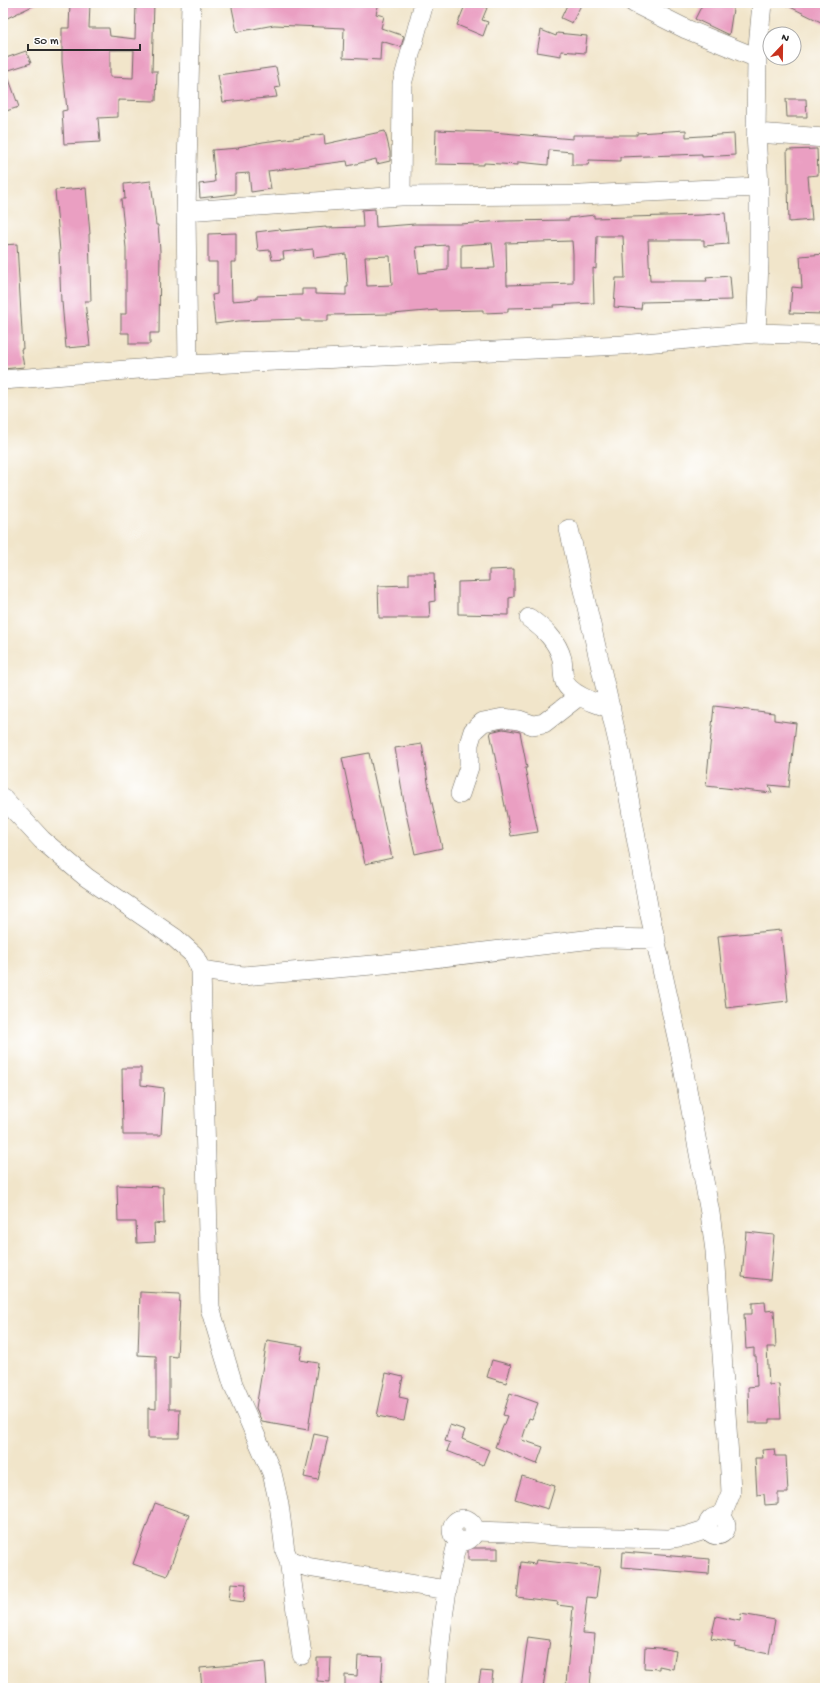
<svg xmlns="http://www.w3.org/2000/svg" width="828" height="1691" font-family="'Gochi Hand',sans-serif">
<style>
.building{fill:#ea9fc2;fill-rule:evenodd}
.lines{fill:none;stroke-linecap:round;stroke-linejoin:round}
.minor-casing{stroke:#706c63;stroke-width:20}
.minor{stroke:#fff;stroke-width:19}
</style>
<rect width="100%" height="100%" fill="#fff"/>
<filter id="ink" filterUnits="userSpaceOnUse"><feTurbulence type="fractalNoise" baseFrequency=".025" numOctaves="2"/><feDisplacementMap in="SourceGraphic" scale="8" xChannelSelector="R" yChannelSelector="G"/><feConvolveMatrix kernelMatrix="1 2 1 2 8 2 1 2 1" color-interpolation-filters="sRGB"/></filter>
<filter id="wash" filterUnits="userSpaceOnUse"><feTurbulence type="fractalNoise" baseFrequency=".012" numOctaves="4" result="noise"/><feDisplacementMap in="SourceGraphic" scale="16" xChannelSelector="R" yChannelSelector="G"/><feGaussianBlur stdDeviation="0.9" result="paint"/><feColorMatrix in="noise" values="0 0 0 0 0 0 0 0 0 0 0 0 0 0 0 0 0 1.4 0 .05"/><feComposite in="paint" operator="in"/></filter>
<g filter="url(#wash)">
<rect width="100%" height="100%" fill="#f1e5ca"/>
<g id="blocks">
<!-- building -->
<path class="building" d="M 3,3 L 39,3 L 3,20 Z
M 70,3 L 90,3 L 89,28 L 109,28 L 110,36 L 135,39 L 136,3 L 154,3 L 152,71 L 157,71 L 156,101 L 118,100 L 118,117 L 98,118 L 100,142 L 64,144 L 62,111 L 67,110 L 62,62 L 62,28 L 69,28 ZM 110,50 L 134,50 L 133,78 L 110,77 Z
M 231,3 L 379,3 L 376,14 L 384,16 L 381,28 L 404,36 L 401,47 L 381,41 L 380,60 L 343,58 L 344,28 L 274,25 L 237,32 Z
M 466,3 L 476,3 L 487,8 L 482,20 L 488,22 L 483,36 L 457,25 Z
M 568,3 L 582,3 L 572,23 L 561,18 Z
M 703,3 L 734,3 L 729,35 L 695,19 Z
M 782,3 L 825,3 L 825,24 Z
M 541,30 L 556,36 L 557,33 L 587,36 L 585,53 L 561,51 L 561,56 L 537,52 Z
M 26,51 L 31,63 L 6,71 L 19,107 L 3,112 L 3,59 Z
M 276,67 L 280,87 L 275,88 L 277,97 L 223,102 L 218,75 Z
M 786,99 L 806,99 L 807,117 L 787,117 Z
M 436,130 L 492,132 L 573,139 L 573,135 L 637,135 L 637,133 L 686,130 L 686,137 L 734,134 L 735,155 L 702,157 L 702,154 L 620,157 L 620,161 L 589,160 L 588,165 L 572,165 L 572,152 L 549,150 L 548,165 L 518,162 L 518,165 L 484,163 L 484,165 L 435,164 Z
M 385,131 L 390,152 L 390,161 L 377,164 L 376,159 L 348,166 L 347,161 L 268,171 L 271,189 L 251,192 L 249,173 L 235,174 L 235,194 L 200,198 L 199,184 L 215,182 L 212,150 L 239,148 L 238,147 L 263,142 L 324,134 L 325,144 Z
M 817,149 L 818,175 L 808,176 L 812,220 L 789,222 L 787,150 Z
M 151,181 L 156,225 L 158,225 L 160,251 L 159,333 L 150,333 L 150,344 L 129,344 L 129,333 L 121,333 L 121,314 L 126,314 L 126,248 L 121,199 L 125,199 L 124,184 Z
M 86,188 L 90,234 L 89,234 L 91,301 L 85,301 L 90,346 L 66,348 L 62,302 L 61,302 L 59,252 L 60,252 L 55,190 Z
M 375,209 L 376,227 L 415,224 L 460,224 L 504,221 L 569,220 L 569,218 L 594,215 L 594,218 L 702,215 L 725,213 L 728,244 L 704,246 L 704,240 L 648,240 L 650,281 L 707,281 L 706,278 L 730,276 L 732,300 L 642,302 L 641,309 L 614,307 L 616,278 L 625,278 L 623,236 L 597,236 L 596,269 L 593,268 L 594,303 L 554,305 L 554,307 L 508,308 L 508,312 L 483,313 L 483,310 L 437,311 L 437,310 L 393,314 L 328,315 L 328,321 L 301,321 L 301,319 L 239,321 L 215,324 L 212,295 L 217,294 L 217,262 L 208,262 L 208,234 L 236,233 L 236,262 L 231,262 L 232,301 L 257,299 L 257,296 L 302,295 L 302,289 L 315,289 L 315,294 L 346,295 L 346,287 L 348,287 L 346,254 L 314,258 L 313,249 L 283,252 L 284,259 L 272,260 L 270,250 L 258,251 L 256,232 L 280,229 L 281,231 L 326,227 L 326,228 L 363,227 L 362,210 ZM 572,241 L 573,254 L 573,283 L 507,285 L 506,243 ZM 492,243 L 495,268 L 461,269 L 461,245 ZM 448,245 L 448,270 L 419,273 L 416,247 ZM 390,256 L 392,285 L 367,286 L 365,257 Z
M 17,244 L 23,349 L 21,349 L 24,367 L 3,369 L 3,245 Z
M 825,254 L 822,314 L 790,313 L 792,287 L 802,288 L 800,256 Z
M 514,569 L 514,597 L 509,598 L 509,615 L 458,614 L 458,582 L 489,581 L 489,570 Z
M 409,573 L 434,573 L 435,601 L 429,602 L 430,618 L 379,618 L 378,586 L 409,585 Z
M 714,706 L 774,713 L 774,720 L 796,723 L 789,787 L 769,785 L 772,793 L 706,786 Z
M 503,729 L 520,732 L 527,768 L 525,768 L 538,832 L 511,836 L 490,732 Z
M 422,744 L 429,789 L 442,848 L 415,854 L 405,809 L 395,748 Z
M 369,753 L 392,858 L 365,864 L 342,758 Z
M 781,930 L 788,1001 L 726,1008 L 718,936 Z
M 122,1068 L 141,1068 L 141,1085 L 164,1088 L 161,1135 L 123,1135 Z
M 117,1185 L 163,1187 L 164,1224 L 154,1223 L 155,1242 L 137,1243 L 136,1222 L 118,1222 Z
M 746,1232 L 774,1235 L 770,1280 L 742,1277 Z
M 140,1292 L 180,1294 L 177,1357 L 169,1356 L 169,1409 L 180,1409 L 179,1438 L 148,1438 L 148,1408 L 156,1409 L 156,1356 L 138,1355 Z
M 765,1302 L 766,1311 L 774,1310 L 776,1347 L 767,1347 L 769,1385 L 779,1384 L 781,1419 L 770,1419 L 770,1423 L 749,1423 L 748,1387 L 757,1386 L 756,1356 L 754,1356 L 754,1348 L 746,1349 L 744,1314 L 752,1314 L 752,1303 Z
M 267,1340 L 303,1346 L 300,1360 L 318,1363 L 308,1430 L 262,1422 L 256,1408 Z
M 492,1360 L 511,1365 L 506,1383 L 487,1377 Z
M 386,1373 L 403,1377 L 399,1397 L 408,1399 L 404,1421 L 377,1416 Z
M 510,1393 L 538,1403 L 532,1419 L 529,1418 L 522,1440 L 543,1447 L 537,1464 L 495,1447 L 507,1416 L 503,1415 Z
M 450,1425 L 465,1430 L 462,1439 L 489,1450 L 483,1465 L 447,1451 L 450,1443 L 445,1441 Z
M 314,1434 L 328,1437 L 318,1480 L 304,1477 Z
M 774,1449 L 775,1456 L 786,1456 L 788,1493 L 778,1493 L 778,1504 L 765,1505 L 764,1494 L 757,1495 L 755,1458 L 763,1458 L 762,1450 Z
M 522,1476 L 555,1486 L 548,1509 L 515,1499 Z
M 155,1503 L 189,1515 L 167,1576 L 133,1564 Z
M 468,1548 L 498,1548 L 498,1560 L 468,1560 Z
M 623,1552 L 710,1559 L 709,1574 L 622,1567 Z
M 536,1560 L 600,1567 L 596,1598 L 587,1597 L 583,1633 L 595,1634 L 590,1686 L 566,1684 L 573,1607 L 557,1605 L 558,1602 L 517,1597 L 521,1562 L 535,1564 Z
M 231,1583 L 246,1584 L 244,1602 L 229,1600 Z
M 741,1614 L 775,1620 L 769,1654 L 735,1647 L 736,1643 L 711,1638 L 716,1616 L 740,1621 Z
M 528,1637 L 550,1640 L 543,1688 L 521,1688 Z
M 645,1647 L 660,1648 L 676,1651 L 673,1669 L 659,1666 L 659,1669 L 644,1668 Z
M 358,1656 L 383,1657 L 381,1688 L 345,1688 L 345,1675 L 357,1676 Z
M 317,1658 L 331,1658 L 330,1682 L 317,1681 Z
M 265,1662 L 267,1687 L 202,1688 L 200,1668 Z
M 481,1671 L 493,1672 L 491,1688 L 478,1688 Z"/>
</g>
</g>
<g filter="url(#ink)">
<use href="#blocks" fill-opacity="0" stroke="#706c63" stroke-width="1"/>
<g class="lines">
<!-- minor casing -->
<g class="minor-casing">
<path id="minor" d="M 634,3 L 686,29 L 757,58
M 756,133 L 825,138
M 401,196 L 402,84 L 424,3
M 186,211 L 191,3
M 756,333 L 759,262 L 759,187 L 756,133 L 757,58 L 762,3
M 188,365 L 186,211 L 401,196 L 581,195 L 759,187
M 3,380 L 188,365 L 622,345 L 756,333 L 825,335
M 569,529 L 623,764 L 649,911 L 680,1051 L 710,1213 L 715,1251 L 730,1472 L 731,1493 L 721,1517
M 529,618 C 544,629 557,640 562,659 C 564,668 561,681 569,688 C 580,699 597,703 611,709
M 460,794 L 469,767 L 469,744 L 473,731 L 483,722 L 503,718 L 519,720 L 533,725 L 544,723 L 579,696
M 3,798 L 42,840 L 86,877 L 175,938 L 194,955 L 201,970 L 210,1308 L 233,1384 L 272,1473 L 279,1504 L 285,1551 L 289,1560 L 307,1567 L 447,1590
M 201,970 L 243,976 L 384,964 L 601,938 L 656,939
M708 1526a9 9 0 1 1 18 0a9 9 0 1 1-18 0Z
M452 1530a11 11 0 1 1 22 0a11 11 0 1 1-22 0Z
M 474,1531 L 506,1532 L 572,1537 L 668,1539 L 686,1536 L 708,1529
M 289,1560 L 302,1655
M 436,1688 C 440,1638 445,1588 458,1540"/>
</g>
<!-- minor -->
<use href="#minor" class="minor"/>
</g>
</g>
<!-- margin -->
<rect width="828" height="1691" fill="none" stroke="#fff" stroke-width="16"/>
<!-- north arrow -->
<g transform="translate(782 46) rotate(22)"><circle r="19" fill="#ffffff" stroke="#aaaaaa"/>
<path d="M0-3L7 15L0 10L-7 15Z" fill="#c8321e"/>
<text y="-6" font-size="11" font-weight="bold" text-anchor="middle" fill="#2b2b2b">N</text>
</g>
<!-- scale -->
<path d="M28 44v6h112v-6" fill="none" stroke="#2b2b2b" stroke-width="2"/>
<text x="34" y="44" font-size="12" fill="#2b2b2b" stroke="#ffffff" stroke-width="3" paint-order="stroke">50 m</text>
</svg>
